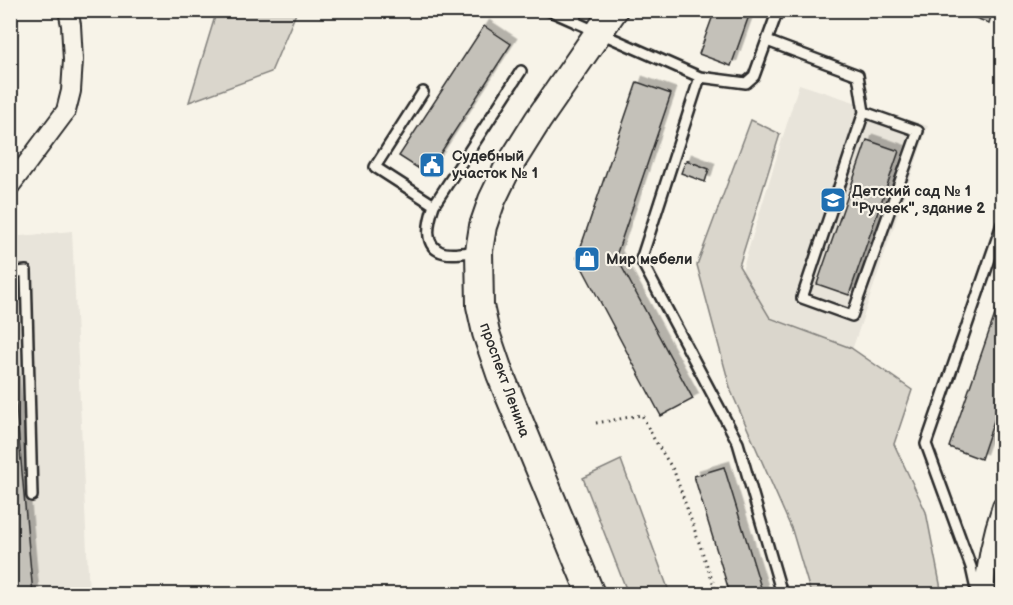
<svg xmlns="http://www.w3.org/2000/svg" width="1013" height="605" font-family="'Balsamiq Sans',sans-serif">
<style>
.built{fill:#e8e4da}
.green{fill:#dad6cc;stroke:#82807c;stroke-width:1.5}
.building{fill:#c4c1b9;stroke:#2b2b2b;stroke-width:1.5;filter:url(#shadow)}
.lines{fill:none;stroke-linecap:round;stroke-linejoin:round}
.lane-casing{stroke:#2b2b2b;stroke-width:14}
.street-casing{stroke:#2b2b2b;stroke-width:22}
.secondary-casing{stroke:#2b2b2b;stroke-width:30}
.path{stroke:#2b2b2b;stroke-width:3;stroke-dasharray:1.5 4.5;stroke-linecap:butt}
.lane{stroke:#f7f3e8;stroke-width:9}
.street{stroke:#f7f3e8;stroke-width:18}
.secondary{stroke:#f7f3e8;stroke-width:26}
.labels{text-anchor:middle;stroke-width:4.5;stroke-linejoin:round;paint-order:stroke}
.poi-label{font-size:15px;font-weight:bold;fill:#2b2b2b;stroke:#f7f3e8;text-anchor:start}
.street-label{font-size:15px;fill:#2b2b2b;stroke:#f7f3e8}
</style>
<defs>
<filter id="shadow"><feDropShadow dx="5.5" dy="-5.5" stdDeviation="0" flood-color="#0004"/></filter>
</defs>
<rect width="100%" height="100%" fill="#f7f3e8"/>
<filter id="ink" filterUnits="userSpaceOnUse"><feTurbulence type="fractalNoise" baseFrequency=".0167" numOctaves="2"/><feDisplacementMap in="SourceGraphic" scale="12" xChannelSelector="R" yChannelSelector="G"/><feConvolveMatrix kernelMatrix="1 2 1 2 8 2 1 2 1" color-interpolation-filters="sRGB"/></filter>
<g filter="url(#ink)">
<!-- built -->
<path class="built" d="M 799,84 L 928,126 L 851,353 L 754,317 L 741,274 Z
M 72,231 L 89,594 L 11,594 L 11,237 Z"/>
<!-- green -->
<path class="green" d="M 217,10 L 297,11 L 271,72 L 189,102 Z
M 751,120 L 780,134 L 739,266 L 770,318 L 851,348 L 912,390 L 894,444 L 926,512 L 942,594 L 811,594 L 792,530 L 731,391 L 697,265 Z
M 621,460 L 670,594 L 628,594 L 583,478 Z"/>
<!-- building -->
<path class="building" d="M 715,10 L 751,10 L 731,66 L 699,54 Z
M 959,10 L 993,10 L 989,23 L 959,12 Z
M 484,26 L 511,44 L 427,174 L 399,156 Z
M 637,82 L 671,94 L 616,256 L 693,399 L 661,416 L 577,258 Z
M 867,140 L 899,151 L 849,295 L 817,284 Z
M 686,160 L 709,169 L 705,182 L 681,173 Z
M 999,303 L 1002,304 L 1002,397 L 981,459 L 949,447 Z
M 10,339 L 33,594 L 10,594 Z
M 724,467 L 763,594 L 730,594 L 694,476 Z"/>
<g class="lines">
<!-- lane casing -->
<g class="lane-casing">
<path id="lane" d="M 548,10 L 700,77 L 641,260 L 738,443 L 782,594
M 575,10 L 576,23
M 767,41 L 858,75 L 864,112 L 802,298 L 852,316 L 918,131 L 864,112
M 700,77 L 746,83 L 754,76 L 778,10
M 423,92 L 375,167 L 434,205 C 429,220 421,248 445,253 C 455,255 468,252 478,251
M 434,205 L 521,71
M 10,273 L 26,271 L 32,496
M 977,594 L 971,567 L 926,444 L 1002,224"/>
</g>
<!-- street casing -->
<g class="street-casing">
<path id="street" d="M 10,186 L 66,111 L 71,91 L 73,60 L 71,25 L 68,10
M 984,594 C 986,564 992,535 1002,506"/>
</g>
<!-- secondary casing -->
<g class="secondary-casing">
<path id="secondary" d="M 591,594 L 500,374 L 486,333 L 480,306 L 479,251 L 483,226 L 492,200 L 506,171 L 538,120 L 614,10"/>
</g>
<!-- path -->
<path class="path" d="M 596,423 L 642,415 L 654,439 L 674,471 L 717,594"/>
<!-- lane -->
<use href="#lane" class="lane"/>
<!-- street -->
<use href="#street" class="street"/>
<!-- secondary -->
<use href="#secondary" class="secondary"/>
</g>
</g>
<!-- icons -->
<defs>
<g id="civic-square" transform="scale(1.35)"><rect x="-9" y="-9" width="18" height="18" rx="4" fill="#1f6fb2" stroke="#f7f3e8"/><path d="M-.6-6.5H3V-4.5H.6V-3L4-1V1h2V6H-6V1h2V-1L-.6-3ZM-1.2 2.5V6h2.4V2.5Z" fill="#fff"/></g>
<g id="school-square" transform="scale(1.35)"><rect x="-9" y="-9" width="18" height="18" rx="4" fill="#1f6fb2" stroke="#f7f3e8"/><path d="M0-5L7-2L0 1L-7-2ZM-4 1L0 2.5L4 1V4Q0 6-4 4Z" fill="#fff"/></g>
<g id="shop-square" transform="scale(1.35)"><rect x="-9" y="-9" width="18" height="18" rx="4" fill="#1f6fb2" stroke="#f7f3e8"/><path d="M-5-2.5h2.3a2.7 3.5 0 0 1 5.4 0H5L5.5 6h-11ZM-1.5-2.5h3a1.5 2.3 0 0 0-3 0Z" fill="#fff"/></g>
</defs>
<g fill-rule="evenodd">
<use href="#civic-square" x="432" y="165"/>
<use href="#school-square" x="833" y="200"/>
<use href="#shop-square" x="587" y="259"/>
</g>
<g class="labels">
<!-- poi labels -->
<g class="poi-label">
<text x="452" y="161">Судебный<tspan x="452" dy="17">участок № 1</tspan></text>
<text x="852" y="196">Детский сад № 1<tspan x="852" dy="17">"Ручеек", здание 2</tspan></text>
<text x="606" y="264">Мир мебели</text>
</g>
<!-- street labels -->
<g class="street-label">
<text transform="translate(505 380) rotate(70)" y="5">проспект Ленина</text>
</g>
</g>
<!-- margin -->
<rect width="1013" height="605" fill="none" stroke="#f7f3e8" stroke-width="36"/>
<rect x="18" y="18" width="977" height="569" fill="none" stroke="#2b2b2b" stroke-width="2" filter="url(#ink)"/>
</svg>
